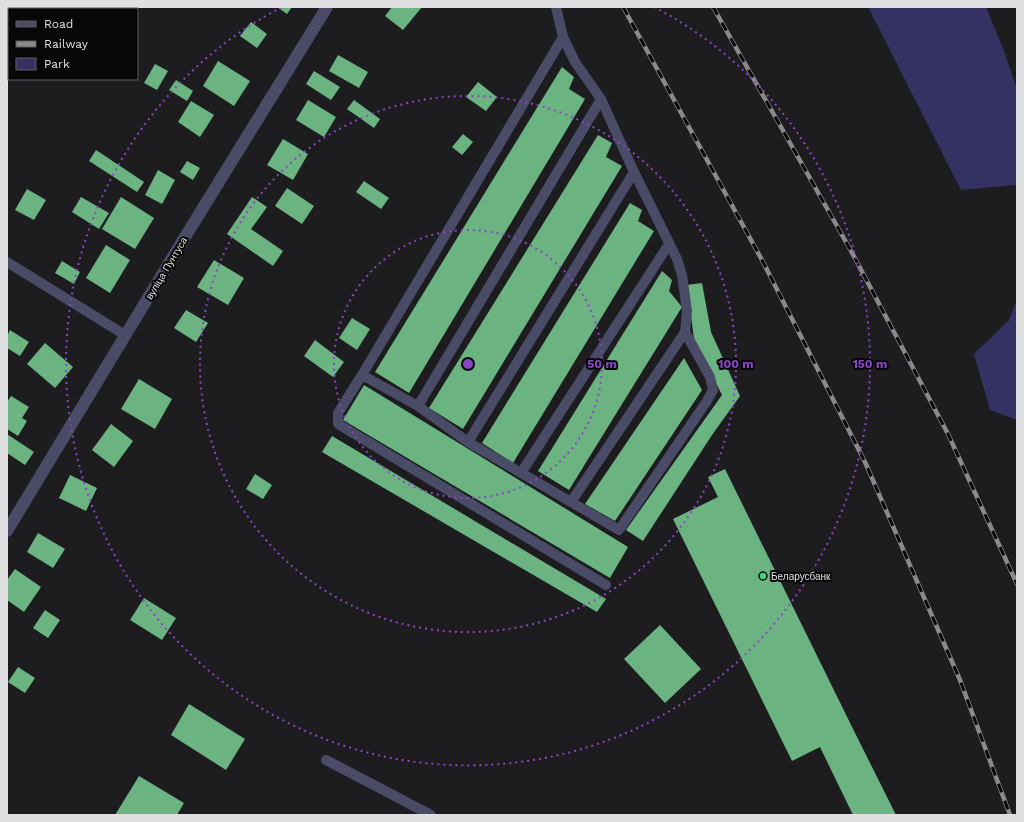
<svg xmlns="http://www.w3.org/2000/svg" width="1024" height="822" font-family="'Work Sans',sans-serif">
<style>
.green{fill:#333262}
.building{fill:#6bb482}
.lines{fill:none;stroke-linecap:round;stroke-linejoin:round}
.lane{stroke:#4a4b67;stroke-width:10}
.street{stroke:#4a4b67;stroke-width:12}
.rail-casing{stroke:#8a8a8c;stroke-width:4.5}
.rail{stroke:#070708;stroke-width:3;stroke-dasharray:9;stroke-linecap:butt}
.ring{fill:none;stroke:#8a47c4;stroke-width:2;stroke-dasharray:2 4}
.poi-dot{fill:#3cd77e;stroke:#070708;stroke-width:1.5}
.labels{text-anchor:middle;stroke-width:4;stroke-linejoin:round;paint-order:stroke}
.street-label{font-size:10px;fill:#e0e0e2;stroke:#070708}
.poi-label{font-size:10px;fill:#e0e0e2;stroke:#070708;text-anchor:start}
.centre{fill:#8a47c4;stroke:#070708;stroke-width:2}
.ring-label{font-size:12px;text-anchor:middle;font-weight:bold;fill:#8a47c4;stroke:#070708;stroke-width:4;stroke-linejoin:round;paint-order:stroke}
</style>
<rect width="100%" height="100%" fill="#1d1d20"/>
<!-- green -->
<path class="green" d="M 868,7 L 986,7 L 1004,51 L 1017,89 L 1017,185 L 961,190 Z
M 1017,299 L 1017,420 L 990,410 L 974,354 L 1009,320 Z"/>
<!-- building -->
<path class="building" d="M 277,7 L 292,7 L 287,14 Z
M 392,7 L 422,7 L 403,30 L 385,16 Z
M 251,22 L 267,34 L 257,48 L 240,36 Z
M 338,55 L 368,72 L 359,88 L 329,71 Z
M 218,61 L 250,81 L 234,106 L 203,86 Z
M 155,64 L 168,71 L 157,90 L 144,83 Z
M 562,67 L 574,77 L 569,89 L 585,99 L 409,393 L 375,372 Z
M 314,71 L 340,87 L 331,100 L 306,84 Z
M 176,80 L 193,91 L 187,101 L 169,90 Z
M 478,82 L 497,97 L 486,111 L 466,97 Z
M 308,100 L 336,117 L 324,137 L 296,120 Z
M 354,100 L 380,119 L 374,128 L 347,109 Z
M 191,101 L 214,115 L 200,137 L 178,122 Z
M 463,134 L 473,142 L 462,155 L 452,147 Z
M 598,135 L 612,143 L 606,157 L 622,166 L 463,429 L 429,408 Z
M 283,139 L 308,154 L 293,180 L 267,165 Z
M 96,150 L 144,182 L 137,192 L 89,161 Z
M 187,161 L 200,168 L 193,180 L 180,172 Z
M 158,170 L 175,180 L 162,204 L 145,195 Z
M 364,181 L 389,198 L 381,209 L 356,192 Z
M 287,188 L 314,206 L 302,224 L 275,206 Z
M 27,189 L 46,200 L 34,220 L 15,210 Z
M 81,197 L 109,213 L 99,229 L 72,212 Z
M 121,197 L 154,218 L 135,249 L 102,229 Z
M 252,197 L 267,207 L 251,229 L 283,251 L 273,266 L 227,234 Z
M 630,203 L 642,210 L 638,221 L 654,231 L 513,463 L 482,443 Z
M 106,245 L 130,260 L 110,293 L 86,278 Z
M 214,260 L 244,278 L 228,305 L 197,287 Z
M 62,261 L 80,272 L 74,284 L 55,273 Z
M 662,271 L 672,280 L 669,291 L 682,307 L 569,490 L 538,471 Z
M 702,283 L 711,332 L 740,396 L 712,435 L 643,541 L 626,530 L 722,395 L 694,339 L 687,285 Z
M 186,310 L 208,323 L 196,342 L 174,328 Z
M 352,318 L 370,329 L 357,350 L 339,338 Z
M 10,330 L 29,342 L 20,356 L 7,348 L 7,336 Z
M 315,340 L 344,362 L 333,377 L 304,356 Z
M 45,343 L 73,367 L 55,388 L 27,364 Z
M 684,358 L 702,390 L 615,521 L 585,504 Z
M 139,379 L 172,399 L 155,429 L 121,409 Z
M 364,385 L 628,547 L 610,578 L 343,420 Z
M 11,396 L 29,407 L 22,418 L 27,421 L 18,436 L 7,429 L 7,402 Z
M 111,424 L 133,441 L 114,467 L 92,450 Z
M 7,434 L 34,452 L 25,465 L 7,453 Z
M 332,436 L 606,599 L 597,612 L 322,452 Z
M 725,469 L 857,737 L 896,815 L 853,815 L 820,747 L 792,761 L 673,519 L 718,497 L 708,477 Z
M 255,474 L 272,485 L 263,499 L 246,489 Z
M 70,475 L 97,488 L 86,511 L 59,498 Z
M 38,533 L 65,549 L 53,568 L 27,552 Z
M 15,569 L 41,587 L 24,612 L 7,600 L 7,580 Z
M 144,598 L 176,618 L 162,640 L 130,620 Z
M 45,610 L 60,620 L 48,638 L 33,628 Z
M 660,625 L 701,669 L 665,703 L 624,659 Z
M 18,667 L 35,678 L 25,693 L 8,682 Z
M 189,704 L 245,739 L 226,770 L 171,735 Z
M 139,776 L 184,803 L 177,815 L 115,815 Z"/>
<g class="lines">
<!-- lane -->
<path class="lane" d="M 556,7 L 563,37 L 575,62 L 601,99 L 634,172 L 677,259 L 682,275 L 687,311 L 685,332 L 571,502
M 563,37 L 362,375 L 338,413 L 338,424 L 606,585
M 7,262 L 125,335
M 362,375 L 418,406 L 468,442 L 619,530 L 707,401 L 713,390 L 710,377 L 685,332
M 418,406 L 601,99
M 468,442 L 634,172
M 521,473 L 669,244
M 326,760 L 431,815"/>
<!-- street -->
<path class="street" d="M 7,531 L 169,263 L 327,7"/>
<!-- rail casing -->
<g class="rail-casing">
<path id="rail" d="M 623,7 L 762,260 L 865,462 L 960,680 L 1010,815
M 713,7 L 850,249 L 948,434 L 1017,584"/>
</g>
<!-- rail -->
<use href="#rail" class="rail"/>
</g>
<!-- distance rings -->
<g class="ring">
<circle cx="468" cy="364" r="134"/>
<circle cx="468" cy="364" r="268"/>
<path d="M654 7A402 402 0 1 1 282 7"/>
</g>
<!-- markers -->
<circle class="poi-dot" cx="763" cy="576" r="4"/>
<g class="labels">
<!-- street labels -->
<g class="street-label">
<text transform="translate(166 268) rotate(-59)" y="4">вуліца Пунтуса</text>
</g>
<!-- poi labels -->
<g class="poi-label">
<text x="771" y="580">Беларусбанк</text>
</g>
</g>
<circle cx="468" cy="364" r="6" class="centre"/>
<g class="ring-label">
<text x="602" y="368">50 m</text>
<text x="736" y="368">100 m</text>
<text x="870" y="368">150 m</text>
</g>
<!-- border -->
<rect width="1024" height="822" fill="none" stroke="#e0e0e2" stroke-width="16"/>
<!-- legend -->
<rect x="8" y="8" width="130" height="72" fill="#070708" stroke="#5e5e5f"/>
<rect x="16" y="21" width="20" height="6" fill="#4a4b67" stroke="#5e5e5f"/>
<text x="44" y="28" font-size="12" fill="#e0e0e2">Road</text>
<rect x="16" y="41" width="20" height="6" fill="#8a8a8c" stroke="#5e5e5f"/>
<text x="44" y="48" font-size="12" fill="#e0e0e2">Railway</text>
<rect x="16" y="58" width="20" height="12" fill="#333262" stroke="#5e5e5f"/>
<text x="44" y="68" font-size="12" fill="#e0e0e2">Park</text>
</svg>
